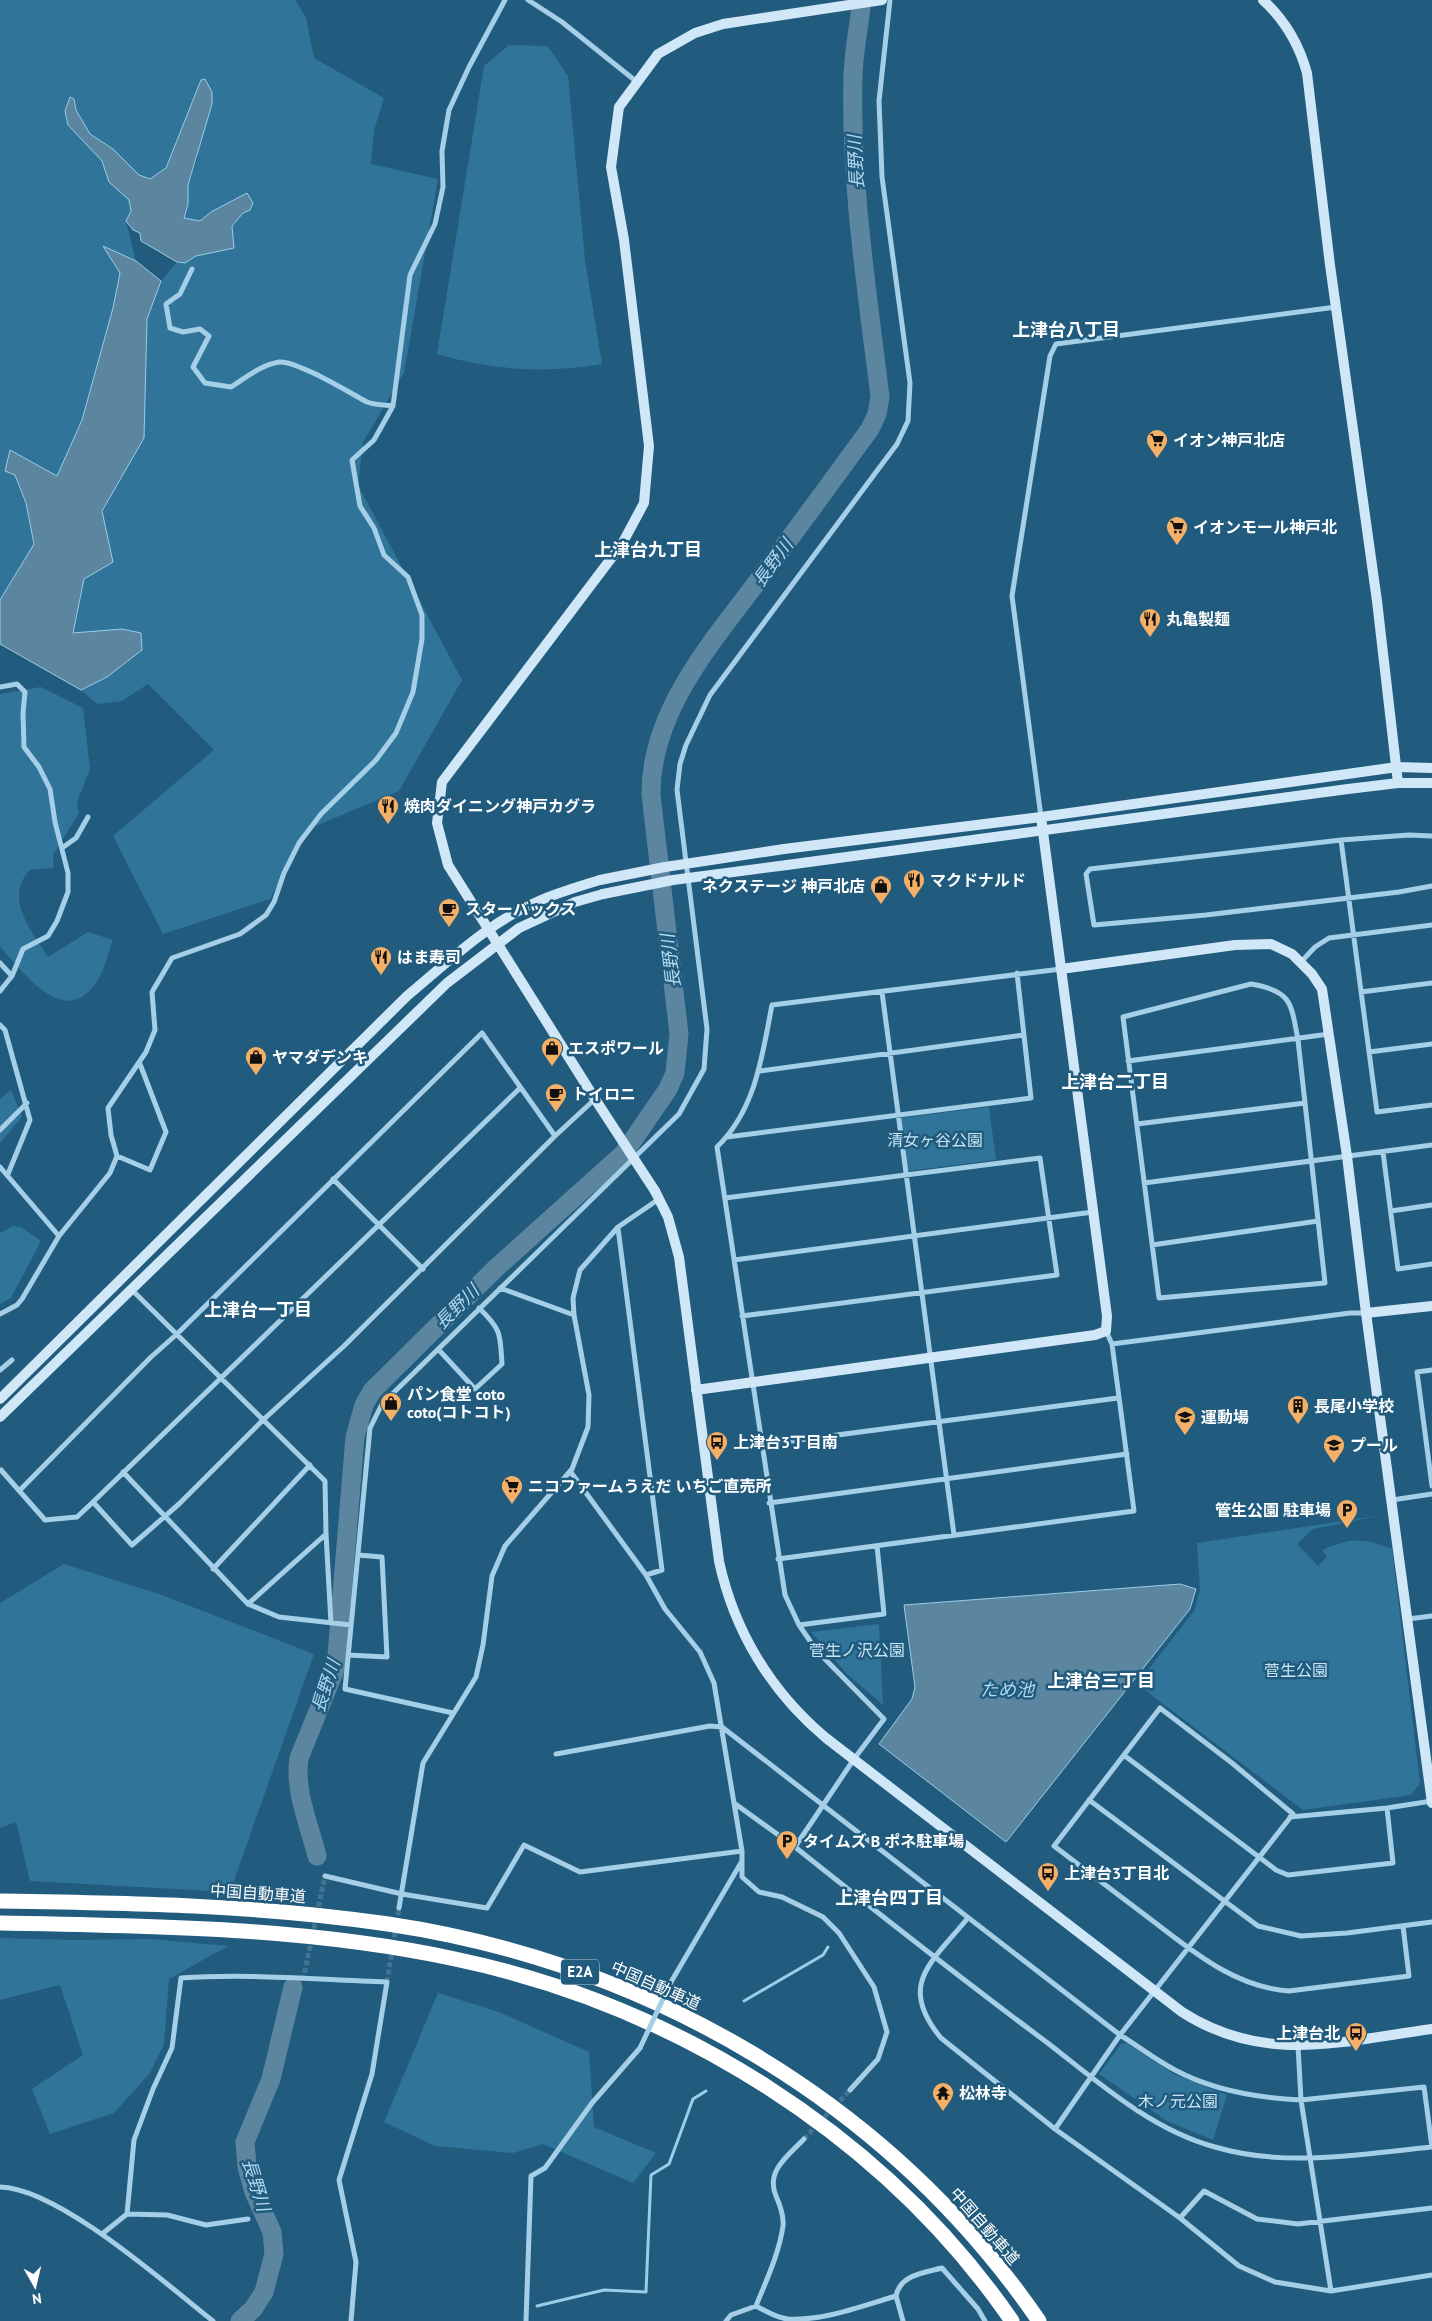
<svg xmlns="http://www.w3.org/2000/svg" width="1432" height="2321" font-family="'PT Sans','Noto Sans JP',sans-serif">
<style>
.green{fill:#31749a}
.water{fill:#5c86a0;stroke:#99cde8}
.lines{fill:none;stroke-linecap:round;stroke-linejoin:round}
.stream{stroke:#99cde8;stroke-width:3}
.river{stroke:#5c86a0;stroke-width:19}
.street-tunnel{stroke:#427491;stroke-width:5;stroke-dasharray:5 2.5;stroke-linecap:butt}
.street{stroke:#a5cfe7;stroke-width:5}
.secondary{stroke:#cfe7f6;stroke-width:10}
.highway{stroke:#fff;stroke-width:15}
.street-bridge{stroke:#a5cfe7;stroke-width:5}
.secondary-bridge{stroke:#cfe7f6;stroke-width:10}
.labels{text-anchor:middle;stroke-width:5;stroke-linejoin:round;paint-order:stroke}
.shield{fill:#215b7e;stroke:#bcced8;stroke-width:1}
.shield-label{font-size:15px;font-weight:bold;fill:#fff}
.poi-label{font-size:16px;font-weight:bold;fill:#fff;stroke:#215b7e;text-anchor:start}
.park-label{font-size:16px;fill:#c9e5f5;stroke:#215b7e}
.street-label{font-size:16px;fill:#fff;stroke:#215b7e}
.water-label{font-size:18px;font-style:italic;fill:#b0d9ef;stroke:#215b7e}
.neighbourhood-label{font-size:18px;font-weight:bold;fill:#fff;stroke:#215b7e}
</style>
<rect width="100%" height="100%" fill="#215b7e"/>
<!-- green -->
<path class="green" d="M 0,0 L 295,0 L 306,17 L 314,58 L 384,98 L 374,130 L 371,164 L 438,179 L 404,373 L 363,442 L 358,485 L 462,680 L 399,791 L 306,830 L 270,899 L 163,934 L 113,836 L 214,750 L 148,684 L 122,701 L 97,704 L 81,690 L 107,677 L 122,629 L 73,633 L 84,579 L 113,562 L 102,511 L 144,438 L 147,319 L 161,281 L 177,262 L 185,263 L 196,256 L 211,252 L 243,213 L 211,212 L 200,222 L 184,218 L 188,204 L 188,185 L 198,157 L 201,81 L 166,168 L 150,179 L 139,175 L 113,149 L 90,134 L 76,110 L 74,99 L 70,97 L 67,103 L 102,161 L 109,182 L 129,200 L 131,211 L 126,221 L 136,261 L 104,247 L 120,273 L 113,308 L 82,420 L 57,476 L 10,451 L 15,475 L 26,503 L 34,545 L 0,600 Z
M 509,45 L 548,46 L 568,76 L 585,260 L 602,364 C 545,374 492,370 437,354 L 484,66 Z
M 41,687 L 83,708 L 90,769 L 77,802 L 79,813 L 53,855 L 54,868 L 30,870 C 3,898 32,931 48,957 L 88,932 L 113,940 C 108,954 104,971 96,983 C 63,1030 23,971 0,947 L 0,694 Z
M 11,1090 L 22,1117 L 0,1143 L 0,1099 Z
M 989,1107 L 996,1160 L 907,1171 L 901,1118 Z
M 13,1226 L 21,1227 L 41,1241 L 11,1298 L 0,1304 L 0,1233 Z
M 1383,1515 L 1313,1529 L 1297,1544 L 1318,1566 L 1327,1557 L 1322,1550 C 1351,1538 1362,1537 1392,1549 L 1420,1783 L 1411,1795 L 1303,1810 L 1137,1684 L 1194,1611 L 1200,1590 L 1197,1543 Z
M 64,1564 L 159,1594 L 314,1654 L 230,1892 L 30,1881 L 16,1822 L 0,1828 L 0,1603 Z
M 879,1624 L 883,1705 L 846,1673 L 811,1632 Z
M 0,1938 L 72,1940 L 151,1939 L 228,1946 L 169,1979 L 164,2044 L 150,2073 L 114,2113 L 50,2134 L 32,2089 L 83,2055 L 60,1985 L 0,2000 Z
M 438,1993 L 499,2012 L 589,2052 L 594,2127 L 656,2153 L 633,2183 L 543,2144 L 513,2153 L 435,2146 L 384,2122 Z
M 1126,2043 L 1174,2074 L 1227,2095 L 1213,2140 L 1167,2121 L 1099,2074 L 1121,2044 Z"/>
<!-- water -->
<path class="water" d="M 205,79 L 212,92 L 212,104 L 188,185 L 188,204 L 184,218 L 200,221 L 211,212 L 247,193 L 253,203 L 250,210 L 243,213 L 232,226 L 234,248 L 196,256 L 185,263 L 177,262 L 141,241 L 140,233 L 133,230 L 126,221 L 131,211 L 129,200 L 109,182 L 102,161 L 68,125 L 65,111 L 70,97 L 74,99 L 76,110 L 90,134 L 113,149 L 139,175 L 150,179 L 166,168 L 201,80 Z
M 103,246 L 136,261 L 161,281 L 147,319 L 144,438 L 102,511 L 113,562 L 84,579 L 73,633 L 122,629 L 141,633 L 142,650 L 107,677 L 81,690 L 0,644 L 0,600 L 34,544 L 26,503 L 15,475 L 5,471 L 10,450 L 57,476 L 82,420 L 113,308 L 120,273 Z
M 1180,1584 L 1196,1589 L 1190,1609 L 1006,1842 L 879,1744 L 912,1699 L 915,1687 L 904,1605 Z"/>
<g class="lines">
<!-- stream -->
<path class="stream" d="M 744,2001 L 823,1955 L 828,1947
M 537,2306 L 604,2290 L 646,2292 L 651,2175 L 669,2164 L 693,2099 L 706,2091"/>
<!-- river -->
<path class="river" d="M 317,1856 C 309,1824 294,1791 299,1758 L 336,1667 L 355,1437 L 364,1405 L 372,1391 L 496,1268 L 624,1153 L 668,1089 L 675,1073 L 679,1034 L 651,795 C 650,709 716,638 764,573 C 800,525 835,477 870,429 L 877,414 L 880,397 C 867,290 850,183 853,75 C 854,50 859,25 862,0
M 240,2321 L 253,2309 L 264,2292 L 274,2254 L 272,2232 L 254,2192 L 247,2167 L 245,2142 L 271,2079 L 293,1987"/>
<!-- street-tunnel -->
<path class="street-tunnel" d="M 303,1980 L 325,1876
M 387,1982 L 399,1908
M 804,2139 L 850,2090"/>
<!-- street -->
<path class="street" d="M 528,0 L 562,22 L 637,82
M 192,269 L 180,294 L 166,304 L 170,328 L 183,332 L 200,329 L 209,336 L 193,367 L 205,383 L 231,387 C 245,378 261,365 279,362 C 296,360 350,393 367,402 C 374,405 385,405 393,406
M 0,687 L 17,684 L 25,692 L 23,713 L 24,747 L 39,767 L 50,789 L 55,822 L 68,873 L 68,892 L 57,921 L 48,936 L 23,949 L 12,976 L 0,991
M 1041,817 L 1012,596 L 1050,356 L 1056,344 L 1336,307
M 1432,836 L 1409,835 L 1341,840 L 1090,869 L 1086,874 L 1094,925 L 1206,915 L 1399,892 L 1432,886
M 1341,840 L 1377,1112 L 1432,1105
M 62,848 L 76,838 L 88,817
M 1301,962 L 1315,947 L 1329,938 L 1432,925
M 0,963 L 12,976
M 1061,969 L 772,1005 C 762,1056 756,1109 717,1147 L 785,1595 L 799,1625 L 817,1651 L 884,1719 L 854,1759 L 795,1847 C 879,1914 963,1980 1049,2044 C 1099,2083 1152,2130 1215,2147 C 1286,2168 1359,2154 1432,2147
M 1251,984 C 1292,991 1291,1003 1298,1040 L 1325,1283 L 1159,1298 L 1123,1017 Z
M 882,992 L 954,1535
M 1361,992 L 1432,983
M 0,1025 L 5,1030 L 30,1120 L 8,1174
M 1369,1052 L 1432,1044
M 1128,1061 L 1329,1034
M 760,1071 L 1024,1035
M 1137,1124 L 1305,1103
M 0,1130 L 27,1103
M 555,1136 L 595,1099
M 727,1137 L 1031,1098 L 1017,973
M 1383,1152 L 1398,1269 L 1432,1264
M 117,1156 L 150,1170 L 166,1132 L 140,1064
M 0,1167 L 59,1236 L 22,1299 L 17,1305 L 0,1314
M 333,1179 L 423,1269
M 1144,1183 L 1432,1145
M 725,1198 L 1040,1158 L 1057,1275 L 742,1316
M 1391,1211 L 1432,1205
M 618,1228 L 662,1570 L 646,1575
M 59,1236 L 110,1173 L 117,1156 L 111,1135 L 108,1108 L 146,1052 L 155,1030 L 152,992 L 172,958 L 240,934 L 266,915 L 274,902 L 284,873 L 299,843 L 321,814 L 376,760 L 396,733 L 413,692 L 422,639 L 422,615 L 408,577 L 384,555 L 374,528 L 360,506 L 352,460 L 374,440 L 393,406 L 410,275 L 435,224 L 443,187 L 442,151 L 449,110 L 469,67 L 505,0
M 1152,1245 L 1318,1221
M 734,1260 L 1093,1212
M 500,1288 L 574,1315
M 131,1289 L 325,1481 L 326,1534 L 248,1604
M 1112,1344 L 1350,1313 L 1366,1313
M 438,1349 L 475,1389 L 502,1364 C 500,1334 502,1330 479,1308
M 0,1370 L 12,1360
M 1432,1370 L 1417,1372 L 1432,1486
M 761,1445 L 1118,1398
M 1,1470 L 45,1520 L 77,1517 L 93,1502 L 132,1545 L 179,1504 L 263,1420 L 344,1346 L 555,1136 L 482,1033 L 177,1334 L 151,1357 L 20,1490
M 570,1471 L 646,1575 L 665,1609 L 700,1652 L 714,1683 L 742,1851 L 742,1877 L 759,1892 L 782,1897 L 823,1917 L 839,1933 L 874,1987 L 887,2032 L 878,2059 L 850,2090
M 123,1472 L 248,1604 L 279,1617 L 351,1625
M 1392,1500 L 1432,1494
M 93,1502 L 520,1088
M 769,1503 L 1127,1454
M 326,1534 L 331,1623
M 778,1559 L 1134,1511 L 1112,1344 L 1106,1331
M 213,1569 L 310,1465
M 1408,1619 L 1432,1616
M 799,1625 L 884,1614 L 877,1546
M 348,1655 L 387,1657 L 382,1557 L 358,1555
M 453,1713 L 345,1689 L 370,1428 L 382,1404 L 679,1114 L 704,1069 L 707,1029 L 677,790 L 680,764 L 686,745 L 710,695 L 897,444 L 908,421 L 910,383 L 882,177 L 879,101 L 890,0
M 556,1754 L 710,1726 L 722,1727 L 1120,2035 C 1138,2046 1156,2060 1175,2070 C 1214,2091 1257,2098 1301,2100 L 1424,2087 L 1432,2147
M 1125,1756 L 1276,1870 L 1288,1875 L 1393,1863 L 1387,1808
M 1089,1800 L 1258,1926 L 1301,1936 L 1347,1933 L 1432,1922
M 734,1803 L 795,1847
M 1290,1817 L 1387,1808 L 1432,1801
M 325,1876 L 402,1894 L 487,1908 L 524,1845 L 580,1872 L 742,1851
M 399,1908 L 423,1763 L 476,1677 L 483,1645 L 492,1576 L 505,1546 L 572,1469 L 588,1427 L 589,1395 L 574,1315 L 573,1298 L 580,1270 L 618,1227 L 659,1199
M 967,1919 C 931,1963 897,1985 941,2038 L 1055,2129 L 1180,2218 L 1239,2266 L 1275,2282 L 1331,2291 L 1432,2275
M 671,1982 L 742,1861
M 1298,2046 L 1301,2100 L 1331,2291
M 1055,2129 L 1120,2035 L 1293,1814 L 1232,1763 L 1160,1708 L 1054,1846 C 1084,1869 1115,1892 1145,1915 C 1189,1948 1232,1987 1289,1991 L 1409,1976 L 1403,1926
M 0,2187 C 58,2188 166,2284 213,2321
M 1180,2218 L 1204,2191 L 1257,2219 L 1298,2224 L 1432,2208
M 248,2219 L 206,2225 L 167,2215 L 127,2214 L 134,2140 L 153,2089 L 172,2048 L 181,1978 C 249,1973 318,1980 387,1982 L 372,2074 L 339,2180 L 356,2262 L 351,2321
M 102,2234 L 127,2214
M 896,2296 L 903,2321
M 756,2306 C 766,2311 776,2318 788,2319 C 825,2321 861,2306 896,2296 C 900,2275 923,2273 942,2268 L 978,2309 L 985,2321
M 526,2321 L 531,2176 L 545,2168 L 592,2103 L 640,2048
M 726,2321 L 731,2315 L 756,2306 C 766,2281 779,2254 783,2226 C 784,2216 780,2205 776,2196 C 765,2171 789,2155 804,2139"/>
<!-- secondary -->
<path class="secondary" d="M 1263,0 C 1285,20 1299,44 1307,73 L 1330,265 L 1377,601 L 1398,783
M 784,849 L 1041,817 L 1397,767 L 1432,768
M 787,865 L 1348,789 L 1398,783 L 1432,783
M 1061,969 L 1235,945 L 1271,944 L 1292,954 L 1312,974 L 1322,989 L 1347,1156 L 1366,1313
M 595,1099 L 448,865 L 437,823 L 442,782 L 622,544 L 644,503 L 649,446 L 624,240 L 611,167 L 619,107 L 658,54 L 695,33 L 723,24 L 882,0
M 655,1191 L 668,1217 L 679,1257 L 719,1561 C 734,1631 771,1692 826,1738 L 1182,2012 C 1264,2065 1342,2041 1432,2029
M 1432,1306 L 1366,1313 L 1432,1803
M 696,1390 L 1095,1335 L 1106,1331 L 1107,1316 L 1041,817
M 0,1399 L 407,996 C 449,961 490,921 541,900 C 560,892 580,886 600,880
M 0,1417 L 447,983 L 519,928 L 575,902 L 603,894"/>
<!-- highway -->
<path class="highway" d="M 0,1901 C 130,1903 260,1905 388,1924 C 649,1963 889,2102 1039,2321
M 0,1923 C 152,1926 306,1927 455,1959 C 675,2005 884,2135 1012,2321"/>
<!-- street-bridge -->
<path class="street-bridge" d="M 640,2048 L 671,1982"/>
<!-- secondary-bridge -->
<path class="secondary-bridge" d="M 600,880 L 665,867 L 784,849
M 603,894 L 673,880 L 787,865
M 595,1099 L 655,1191"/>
</g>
<!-- icons -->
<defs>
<g id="supermarket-pin" transform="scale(1.125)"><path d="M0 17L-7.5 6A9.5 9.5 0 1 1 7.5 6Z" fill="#f4b066" stroke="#215b7e"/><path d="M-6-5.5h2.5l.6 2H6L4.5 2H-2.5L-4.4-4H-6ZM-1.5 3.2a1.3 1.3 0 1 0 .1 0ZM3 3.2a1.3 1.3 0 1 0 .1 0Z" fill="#111"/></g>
<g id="restaurant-pin" transform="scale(1.125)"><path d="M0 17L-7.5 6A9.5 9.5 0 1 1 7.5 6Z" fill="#f4b066" stroke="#215b7e"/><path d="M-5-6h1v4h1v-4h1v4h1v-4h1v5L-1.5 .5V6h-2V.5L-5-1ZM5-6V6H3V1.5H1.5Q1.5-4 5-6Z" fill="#111"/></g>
<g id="shop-pin" transform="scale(1.125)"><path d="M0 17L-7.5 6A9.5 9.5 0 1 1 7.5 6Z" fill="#f4b066" stroke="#215b7e"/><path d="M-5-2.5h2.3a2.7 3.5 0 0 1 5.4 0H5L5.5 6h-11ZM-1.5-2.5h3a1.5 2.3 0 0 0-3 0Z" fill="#111"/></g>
<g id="cafe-pin" transform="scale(1.125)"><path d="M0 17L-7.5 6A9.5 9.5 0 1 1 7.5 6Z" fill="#f4b066" stroke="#215b7e"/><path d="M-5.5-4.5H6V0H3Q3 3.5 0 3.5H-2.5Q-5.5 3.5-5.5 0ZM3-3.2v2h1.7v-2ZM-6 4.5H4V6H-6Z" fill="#111"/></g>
<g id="building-pin" transform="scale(1.125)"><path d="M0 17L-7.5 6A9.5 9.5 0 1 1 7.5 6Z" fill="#f4b066" stroke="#215b7e"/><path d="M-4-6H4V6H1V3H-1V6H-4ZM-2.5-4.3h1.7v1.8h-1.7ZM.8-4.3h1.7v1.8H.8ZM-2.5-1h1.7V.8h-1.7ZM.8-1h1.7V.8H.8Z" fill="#111"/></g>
<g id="school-pin" transform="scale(1.125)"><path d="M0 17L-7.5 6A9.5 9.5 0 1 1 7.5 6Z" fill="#f4b066" stroke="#215b7e"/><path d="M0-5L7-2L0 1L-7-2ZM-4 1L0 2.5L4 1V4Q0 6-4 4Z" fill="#111"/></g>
<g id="bus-pin" transform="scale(1.125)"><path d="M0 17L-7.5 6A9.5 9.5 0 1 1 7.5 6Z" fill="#f4b066" stroke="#215b7e"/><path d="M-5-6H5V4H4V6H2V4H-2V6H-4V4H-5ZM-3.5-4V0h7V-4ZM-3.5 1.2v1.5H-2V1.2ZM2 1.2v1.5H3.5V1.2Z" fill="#111"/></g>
<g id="parking-pin" transform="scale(1.125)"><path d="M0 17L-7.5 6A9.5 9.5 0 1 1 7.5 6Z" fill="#f4b066" stroke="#215b7e"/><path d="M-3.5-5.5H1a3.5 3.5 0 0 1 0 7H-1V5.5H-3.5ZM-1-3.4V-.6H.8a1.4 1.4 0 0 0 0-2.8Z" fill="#111"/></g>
<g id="temple-pin" transform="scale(1.125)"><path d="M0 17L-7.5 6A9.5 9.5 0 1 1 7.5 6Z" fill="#f4b066" stroke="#215b7e"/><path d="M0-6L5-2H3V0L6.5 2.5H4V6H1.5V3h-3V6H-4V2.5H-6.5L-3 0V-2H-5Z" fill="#111"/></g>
</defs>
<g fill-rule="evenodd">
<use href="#supermarket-pin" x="1157" y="440"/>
<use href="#supermarket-pin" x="1177" y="527"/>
<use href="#restaurant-pin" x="1150" y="619"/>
<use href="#restaurant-pin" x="388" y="806"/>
<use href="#restaurant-pin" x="914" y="880"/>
<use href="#shop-pin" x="881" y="886"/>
<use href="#cafe-pin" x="449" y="909"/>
<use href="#restaurant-pin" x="381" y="957"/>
<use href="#shop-pin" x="552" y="1048"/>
<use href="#shop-pin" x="256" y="1057"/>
<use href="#cafe-pin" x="556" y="1094"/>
<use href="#shop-pin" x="391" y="1403"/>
<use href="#building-pin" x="1298" y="1406"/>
<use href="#school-pin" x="1185" y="1417"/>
<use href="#bus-pin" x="717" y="1442"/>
<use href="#school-pin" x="1334" y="1445"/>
<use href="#supermarket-pin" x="512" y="1486"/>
<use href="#parking-pin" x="1347" y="1510"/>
<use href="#parking-pin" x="787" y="1841"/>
<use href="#bus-pin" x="1048" y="1873"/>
<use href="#bus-pin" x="1356" y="2033"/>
<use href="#temple-pin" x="943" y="2093"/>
</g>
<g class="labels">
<!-- shield labels -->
<rect class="shield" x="561" y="1959.5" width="38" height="25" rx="4"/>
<g class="shield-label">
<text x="580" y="1977">E2A</text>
</g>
<!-- poi labels -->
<g class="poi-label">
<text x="1173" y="446">イオン神戸北店</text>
<text x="1193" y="533">イオンモール神戸北</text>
<text x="1166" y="625">丸亀製麺</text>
<text x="404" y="812">焼肉ダイニング神戸カグラ</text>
<text x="930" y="886">マクドナルド</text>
<text x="865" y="892" text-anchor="end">ネクステージ 神戸北店</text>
<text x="465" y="915">スターバックス</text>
<text x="397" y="963">はま寿司</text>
<text x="568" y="1054">エスポワール</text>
<text x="272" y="1063">ヤマダデンキ</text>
<text x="572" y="1100">トイロニ</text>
<text x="407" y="1400">パン食堂 coto<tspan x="407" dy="18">coto(コトコト)</tspan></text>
<text x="1314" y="1412">長尾小学校</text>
<text x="1201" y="1423">運動場</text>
<text x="733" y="1448">上津台3丁目南</text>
<text x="1350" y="1451">プール</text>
<text x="528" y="1492">ニコファームうえだ いちご直売所</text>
<text x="1331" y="1516" text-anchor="end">管生公園 駐車場</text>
<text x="803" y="1847">タイムズ B ポネ駐車場</text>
<text x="1064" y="1879">上津台3丁目北</text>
<text x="1340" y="2039" text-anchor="end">上津台北</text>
<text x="959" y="2099">松林寺</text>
</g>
<!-- park labels -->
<g class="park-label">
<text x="935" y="1146">清女ヶ谷公園</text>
<text x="857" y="1656">菅生ノ沢公園</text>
<text x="1296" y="1676">菅生公園</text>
<text x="1178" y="2107">木ノ元公園</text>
</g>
<!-- street labels -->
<g class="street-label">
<text transform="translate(258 1893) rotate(4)" y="6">中国自動車道</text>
<text transform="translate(656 1985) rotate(24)" y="6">中国自動車道</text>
<text transform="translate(985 2226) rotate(49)" y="6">中国自動車道</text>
</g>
<!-- water labels -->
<g class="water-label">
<text transform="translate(856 162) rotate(-93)" y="6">長野川</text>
<text transform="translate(773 563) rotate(-54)" y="6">長野川</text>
<text transform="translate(671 961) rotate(-97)" y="6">長野川</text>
<text transform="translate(457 1307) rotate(-45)" y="6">長野川</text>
<text transform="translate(326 1686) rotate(-72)" y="6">長野川</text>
<text x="1007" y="1696">ため池</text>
<text transform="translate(256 2185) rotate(73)" y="6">長野川</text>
</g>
<!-- neighbourhood labels -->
<g class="neighbourhood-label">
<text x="1066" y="336">上津台八丁目</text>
<text x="648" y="556">上津台九丁目</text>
<text x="1115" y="1088">上津台二丁目</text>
<text x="258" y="1316">上津台一丁目</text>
<text x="1101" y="1687">上津台三丁目</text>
<text x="889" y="1904">上津台四丁目</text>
</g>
</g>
<!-- north arrow -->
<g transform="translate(35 2286) rotate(172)" stroke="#215b7e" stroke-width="4" paint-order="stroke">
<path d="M0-4L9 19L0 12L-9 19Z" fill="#ffffff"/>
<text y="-8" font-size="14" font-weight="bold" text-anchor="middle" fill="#ffffff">N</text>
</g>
</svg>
